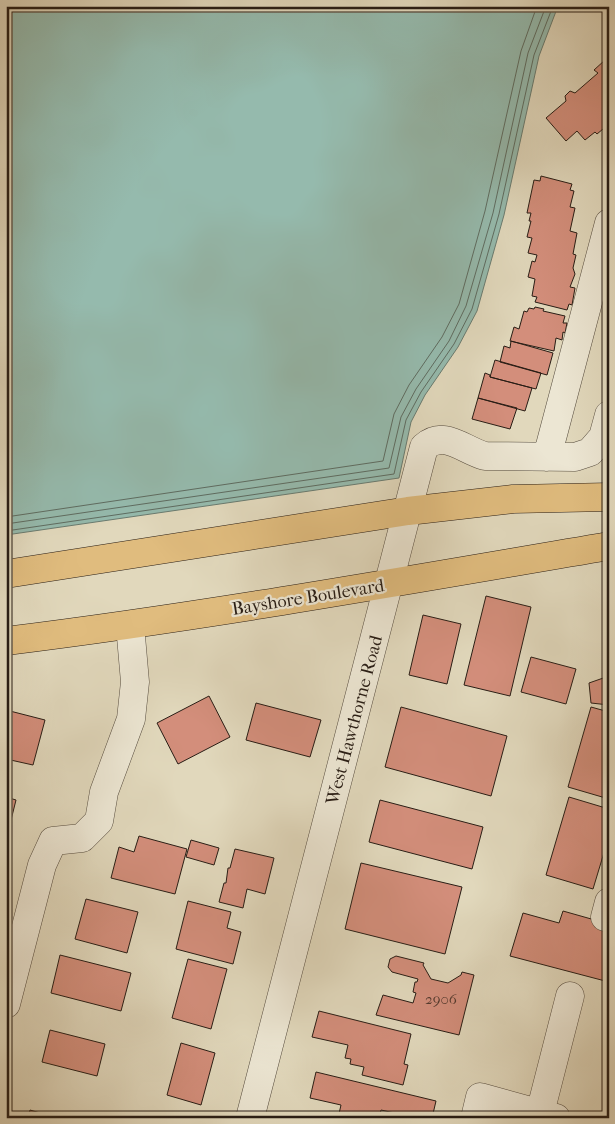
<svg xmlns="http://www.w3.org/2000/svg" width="615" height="1124" font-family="'IM FELL French Canon',serif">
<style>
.water{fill:#95baad;stroke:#697b70}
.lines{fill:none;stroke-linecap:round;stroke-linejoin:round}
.shore{stroke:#5e6c61;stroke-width:1}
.building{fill:#d38e7b;stroke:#281d15}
.minor-casing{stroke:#564c3f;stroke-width:29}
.major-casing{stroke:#281d15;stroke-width:29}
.minor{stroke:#ece6d3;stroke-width:28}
.major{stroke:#e0bc7e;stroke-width:28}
.labels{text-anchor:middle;stroke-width:4.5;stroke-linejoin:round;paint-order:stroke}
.number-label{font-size:15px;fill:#53392e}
.street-label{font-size:18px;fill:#281d15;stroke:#ece6d3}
</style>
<rect width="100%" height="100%" fill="#e1d8bc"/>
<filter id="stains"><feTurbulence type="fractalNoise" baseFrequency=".004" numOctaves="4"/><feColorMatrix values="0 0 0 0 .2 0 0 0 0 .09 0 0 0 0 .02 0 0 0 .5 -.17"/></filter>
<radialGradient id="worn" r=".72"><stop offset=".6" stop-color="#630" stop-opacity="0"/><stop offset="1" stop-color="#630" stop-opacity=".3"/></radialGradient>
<!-- water -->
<path class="water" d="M 6,6 L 558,6 L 539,56 L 504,215 L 477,311 L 458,347 L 425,395 L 411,422 L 399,478 L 6,535 Z"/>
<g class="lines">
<!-- shore -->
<path class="shore" d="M 6,517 L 383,461 L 394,414 L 409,385 L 442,337 L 459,304 L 485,211 L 521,51 L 537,6
M 6,524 L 389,468 L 401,417 L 416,389 L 449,341 L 466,306 L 493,213 L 528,53 L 546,6
M 6,531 L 394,474 L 406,420 L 421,392 L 454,344 L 472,309 L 499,214 L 534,55 L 553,6"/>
</g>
<!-- building -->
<path class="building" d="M 605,60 L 609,63 L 609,112 L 608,110 L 603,114 L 609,120 L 609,124 L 597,134 L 595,132 L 585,140 L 577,131 L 566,141 L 546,118 L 566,101 L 565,96 L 570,91 L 575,93 L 598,73 L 594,70 Z
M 541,176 L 572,184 L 570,190 L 574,191 L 570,207 L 575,208 L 570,231 L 577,233 L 573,254 L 576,255 L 573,268 L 575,274 L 570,287 L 575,288 L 572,305 L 569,304 L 567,310 L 535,302 L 537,297 L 532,296 L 535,279 L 528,277 L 532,261 L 535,262 L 537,255 L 528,253 L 532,238 L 527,237 L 531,221 L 529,221 L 531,213 L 527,213 L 534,180 L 540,181 Z
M 535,307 L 544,309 L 543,311 L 565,316 L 563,323 L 567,323 L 565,333 L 563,332 L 562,340 L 556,338 L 554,351 L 510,341 L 514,327 L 519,329 L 524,311 L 527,312 L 529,308 L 534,309 Z
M 511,341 L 553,353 L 547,375 L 500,362 L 504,346 L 510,348 Z
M 495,360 L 541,373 L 536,389 L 490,377 Z
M 485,373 L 490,375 L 490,377 L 532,388 L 525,411 L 478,398 Z
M 478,398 L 517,408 L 510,429 L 472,419 Z
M 486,596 L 531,607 L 510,696 L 464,685 Z
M 423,615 L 461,624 L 447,684 L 409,675 Z
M 531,657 L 576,669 L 566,704 L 521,692 Z
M 609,676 L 609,705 L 591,703 L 589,683 Z
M 209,696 L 230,737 L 178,764 L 157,723 Z
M 256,703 L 321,720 L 310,757 L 246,740 Z
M 401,707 L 507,736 L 491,796 L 385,767 Z
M 591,707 L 609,712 L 609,799 L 568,787 Z
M 6,710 L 45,720 L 33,765 L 6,759 Z
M 6,797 L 16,800 L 7,836 L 6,836 Z
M 569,797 L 609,809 L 609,836 L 593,889 L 546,875 Z
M 380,800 L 483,827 L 472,869 L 369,842 Z
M 139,836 L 187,849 L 175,894 L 111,878 L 119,847 L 134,852 Z
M 191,840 L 219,848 L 214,865 L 186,857 Z
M 235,849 L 274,858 L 265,894 L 247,889 L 243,908 L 219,902 L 224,883 L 226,883 L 228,868 L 230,868 Z
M 361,863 L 462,887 L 445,954 L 345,929 Z
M 86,899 L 138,912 L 127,953 L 75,939 Z
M 188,901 L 231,912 L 227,928 L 241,932 L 233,964 L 176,949 Z
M 563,911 L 609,924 L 609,982 L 510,956 L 523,913 L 559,923 Z
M 60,955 L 131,973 L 121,1011 L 51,993 Z
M 396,956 L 424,963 L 423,965 L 431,979 L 448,983 L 461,975 L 462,972 L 474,975 L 459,1035 L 376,1015 L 383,995 L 413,1003 L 416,993 L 413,992 L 415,982 L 417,982 L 418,979 L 392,972 L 388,967 L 390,959 Z
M 188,959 L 227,969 L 211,1029 L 172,1018 Z
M 319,1011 L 411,1034 L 404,1064 L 408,1065 L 403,1085 L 362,1075 L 364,1067 L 350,1064 L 351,1059 L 345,1058 L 348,1045 L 312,1037 Z
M 50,1030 L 105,1044 L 97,1076 L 42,1062 Z
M 181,1043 L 215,1053 L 201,1105 L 167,1095 Z
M 316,1072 L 436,1101 L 432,1118 L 408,1118 L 408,1116 L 381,1110 L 379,1118 L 338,1118 L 341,1105 L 310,1098 Z
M 30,1110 L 57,1118 L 28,1118 Z"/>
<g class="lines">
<!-- minor casing -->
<g class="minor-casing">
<path id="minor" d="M 547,457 L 609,223
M 605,917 L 609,902
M 6,1004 L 42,865 L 53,841 L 82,838 L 99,821 L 104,792 L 131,719 L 135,682 L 130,625
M 540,1113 L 570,996
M 250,1118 L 424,447 C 444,429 463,450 485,456 L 575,457 L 590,452 L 603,437 L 609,415
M 475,1118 L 480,1097 L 556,1118"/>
</g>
<!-- major casing -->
<g class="major-casing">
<path id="major" d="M 6,574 L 408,511 L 513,499 L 609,497
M 6,641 C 208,616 408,580 609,546"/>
</g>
<!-- minor -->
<use href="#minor" class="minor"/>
<!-- major -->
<use href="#major" class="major"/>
</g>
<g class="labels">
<!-- number labels -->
<g class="number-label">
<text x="441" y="1004">2906</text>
</g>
<!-- street labels -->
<g class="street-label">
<text transform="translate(308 597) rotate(-9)" y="6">Bayshore Boulevard</text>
<text transform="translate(354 720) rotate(-75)" y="6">West Hawthorne Road</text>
</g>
</g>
<!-- margin -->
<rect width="615" height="1124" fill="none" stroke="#e1d8bc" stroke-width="25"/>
<rect x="8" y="8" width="600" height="1109" fill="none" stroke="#281d15" stroke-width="2.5"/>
<rect x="12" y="12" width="590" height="1099" fill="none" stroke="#281d15"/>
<rect width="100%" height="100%" filter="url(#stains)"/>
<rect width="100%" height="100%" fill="url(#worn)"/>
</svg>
